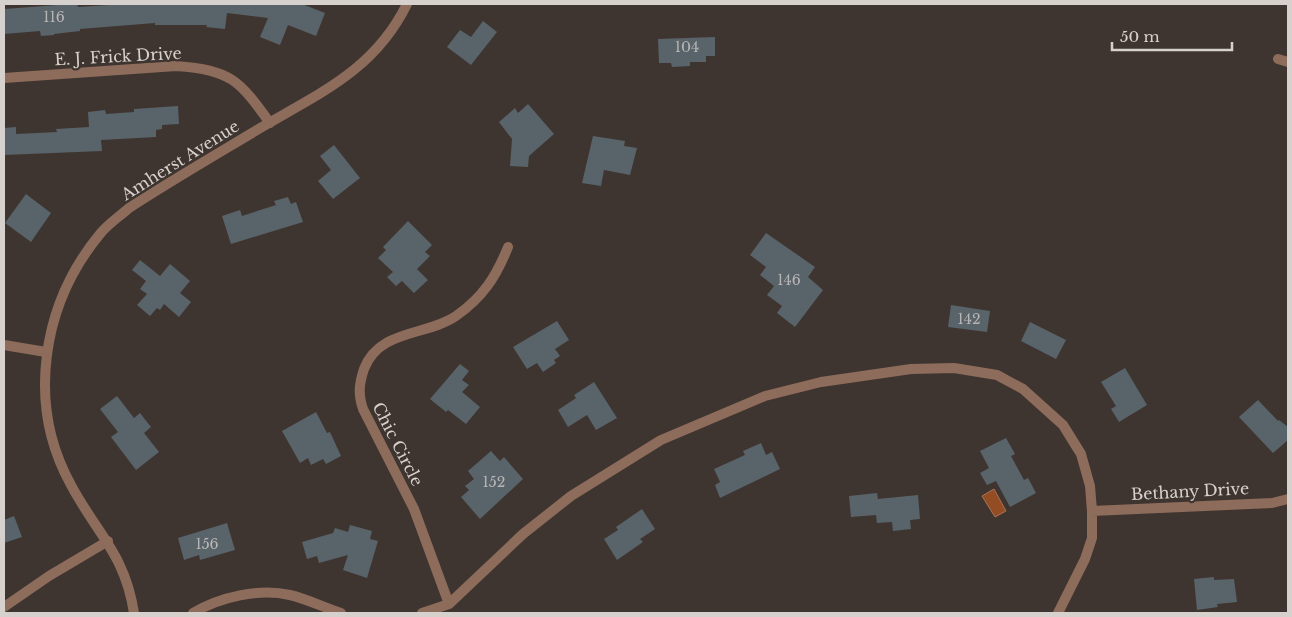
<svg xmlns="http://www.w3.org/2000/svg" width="1292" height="617" font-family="'Libre Baskerville',serif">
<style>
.water{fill:#944c23;stroke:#a87456}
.building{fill:#59636a}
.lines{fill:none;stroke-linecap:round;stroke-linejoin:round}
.minor{stroke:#8e6c5b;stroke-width:10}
.tertiary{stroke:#8e6c5b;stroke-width:10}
.labels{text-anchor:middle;stroke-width:4.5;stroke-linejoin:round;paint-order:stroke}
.number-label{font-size:14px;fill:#b8b6b5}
.street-label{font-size:16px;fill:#d7d1ce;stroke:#3f3530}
</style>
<rect width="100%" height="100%" fill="#3f3530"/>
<!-- water -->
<path class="water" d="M 994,489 L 1006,511 L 995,517 L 982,496 Z"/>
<!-- building -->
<path class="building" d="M 71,4 L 77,4 L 78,7 L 124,4 L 302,4 L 325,13 L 316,36 L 288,25 L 280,45 L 260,37 L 268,18 L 227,13 L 225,29 L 206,27 L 207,25 L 155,25 L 155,23 L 80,29 L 80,31 L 54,34 L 54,35 L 41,36 L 40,31 L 4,34 L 4,9 Z
M 483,21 L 497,32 L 471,65 L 447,47 L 460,30 L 471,37 Z
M 715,37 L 715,56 L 706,56 L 706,62 L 690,62 L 690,66 L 672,67 L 671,63 L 659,63 L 658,39 Z
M 528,104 L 554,134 L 529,156 L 528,167 L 510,166 L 512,139 L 499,122 L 515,108 L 518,113 Z
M 178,106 L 179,124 L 162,125 L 162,129 L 156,130 L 156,137 L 101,140 L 102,151 L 4,155 L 4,128 L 16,127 L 16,134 L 57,132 L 56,129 L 89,127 L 88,112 L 105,110 L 106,114 L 134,112 L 134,109 Z
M 593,136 L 625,141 L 624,146 L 637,148 L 630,175 L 604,170 L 601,186 L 582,183 Z
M 334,145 L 360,178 L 333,199 L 318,181 L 331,170 L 320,156 Z
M 26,194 L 51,213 L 31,242 L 5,223 Z
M 288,197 L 291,204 L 296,202 L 303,222 L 231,244 L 222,216 L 240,210 L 242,216 L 276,205 L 274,201 Z
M 408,221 L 432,245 L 425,252 L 430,256 L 417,269 L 428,280 L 414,293 L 402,281 L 396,286 L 387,277 L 393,272 L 378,258 L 386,250 L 383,247 Z
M 766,233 L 815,267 L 808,277 L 823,290 L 795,327 L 777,313 L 782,306 L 767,295 L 774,286 L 760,275 L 766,267 L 750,255 Z
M 140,260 L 160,276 L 170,264 L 190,281 L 180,293 L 191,302 L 179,317 L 164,304 L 160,310 L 157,308 L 150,316 L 137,305 L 147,294 L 140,289 L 146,281 L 132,270 Z
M 951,305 L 990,311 L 987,332 L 948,327 Z
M 557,321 L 569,340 L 555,349 L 560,356 L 554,360 L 556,363 L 543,372 L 537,363 L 527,369 L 513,347 Z
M 1030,322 L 1066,340 L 1056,359 L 1021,341 Z
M 460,364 L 469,371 L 462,380 L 469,385 L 462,392 L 480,407 L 466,424 L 448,410 L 446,412 L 430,399 Z
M 1125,368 L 1147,405 L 1119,422 L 1111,409 L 1116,406 L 1101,382 Z
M 594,382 L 617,418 L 596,430 L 587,415 L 568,427 L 558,410 L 576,398 L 574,395 Z
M 117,396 L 134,418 L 140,413 L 151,427 L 144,433 L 159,452 L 136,470 L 111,437 L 118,432 L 100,409 Z
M 1258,400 L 1278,421 L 1279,420 L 1288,427 L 1288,440 L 1273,453 L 1239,417 Z
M 316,412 L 327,433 L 330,432 L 341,456 L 326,464 L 323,459 L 311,465 L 308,458 L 300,463 L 282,431 Z
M 1006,438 L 1015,454 L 1011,456 L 1024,480 L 1028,478 L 1036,493 L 1010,507 L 996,481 L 987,485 L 980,473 L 989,468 L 980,451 Z
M 761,443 L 766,455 L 772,452 L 780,469 L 720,498 L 715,485 L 720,482 L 714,469 L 745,455 L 743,451 Z
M 491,451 L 500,461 L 504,457 L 523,479 L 480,519 L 461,497 L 469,490 L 465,486 L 474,479 L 468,471 Z
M 877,493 L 878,499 L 918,495 L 920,519 L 910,520 L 911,529 L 893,531 L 892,522 L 877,523 L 876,515 L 851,517 L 849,496 Z
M 642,509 L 655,529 L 640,539 L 643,542 L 617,560 L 604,539 L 618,530 L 616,527 Z
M 14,516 L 22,537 L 4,543 L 4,520 Z
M 227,523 L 235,550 L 200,560 L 199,555 L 184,560 L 178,538 Z
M 350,525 L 372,531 L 370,539 L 378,541 L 367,578 L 343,570 L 348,555 L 319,563 L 317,556 L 307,559 L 302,542 L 333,533 L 335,528 L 348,532 Z
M 1214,577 L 1214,580 L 1234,579 L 1237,602 L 1217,604 L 1218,607 L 1197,610 L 1194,579 Z"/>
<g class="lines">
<!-- minor -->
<path class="minor" d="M 1278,59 L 1288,62
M 4,78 L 176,66 C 231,70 239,80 270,123
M 4,345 L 46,352
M 1092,511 L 1272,503 L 1288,499
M 449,604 L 414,509 L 363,409 C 358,394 359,384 364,369 C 379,329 427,336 456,316 C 483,297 496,277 508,247
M 4,607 L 49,576 L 108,541
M 193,613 C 220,597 259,588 290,595 C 307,599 325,608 341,613
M 422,613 L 449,604 L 523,534 L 571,496 L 661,440 L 765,396 L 821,382 L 911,369 L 954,368 L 997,375 L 1023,389 L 1063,425 L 1081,454 L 1090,486 L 1092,511 L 1092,538 L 1085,559 L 1058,613"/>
<!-- tertiary -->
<path class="tertiary" d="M 134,613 C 125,554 97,534 71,485 C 26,404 42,304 100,234 C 108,224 119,217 129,208 C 172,180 217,154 262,127 C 322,92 375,69 407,4"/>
</g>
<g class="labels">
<!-- number labels -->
<g class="number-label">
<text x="54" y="22">116</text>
<text x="687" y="52">104</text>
<text x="789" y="285">146</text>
<text x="969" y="324">142</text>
<text x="494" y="487">152</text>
<text x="207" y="549">156</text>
</g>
<!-- street labels -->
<g class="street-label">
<text transform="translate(118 56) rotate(-3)" y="6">E. J. Frick Drive</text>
<text transform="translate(180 160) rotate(-32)" y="6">Amherst Avenue</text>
<text transform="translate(398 444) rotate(63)" y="6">Chic Circle</text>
<text transform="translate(1190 491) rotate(-3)" y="6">Bethany Drive</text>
</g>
</g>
<!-- border -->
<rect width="1292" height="617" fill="none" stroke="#d7d1ce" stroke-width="10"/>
<!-- scale -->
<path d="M1112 42v8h120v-8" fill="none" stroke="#d7d1ce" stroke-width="2.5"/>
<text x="1120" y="42" font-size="15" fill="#d7d1ce" stroke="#3f3530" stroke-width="4" paint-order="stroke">50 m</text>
</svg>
